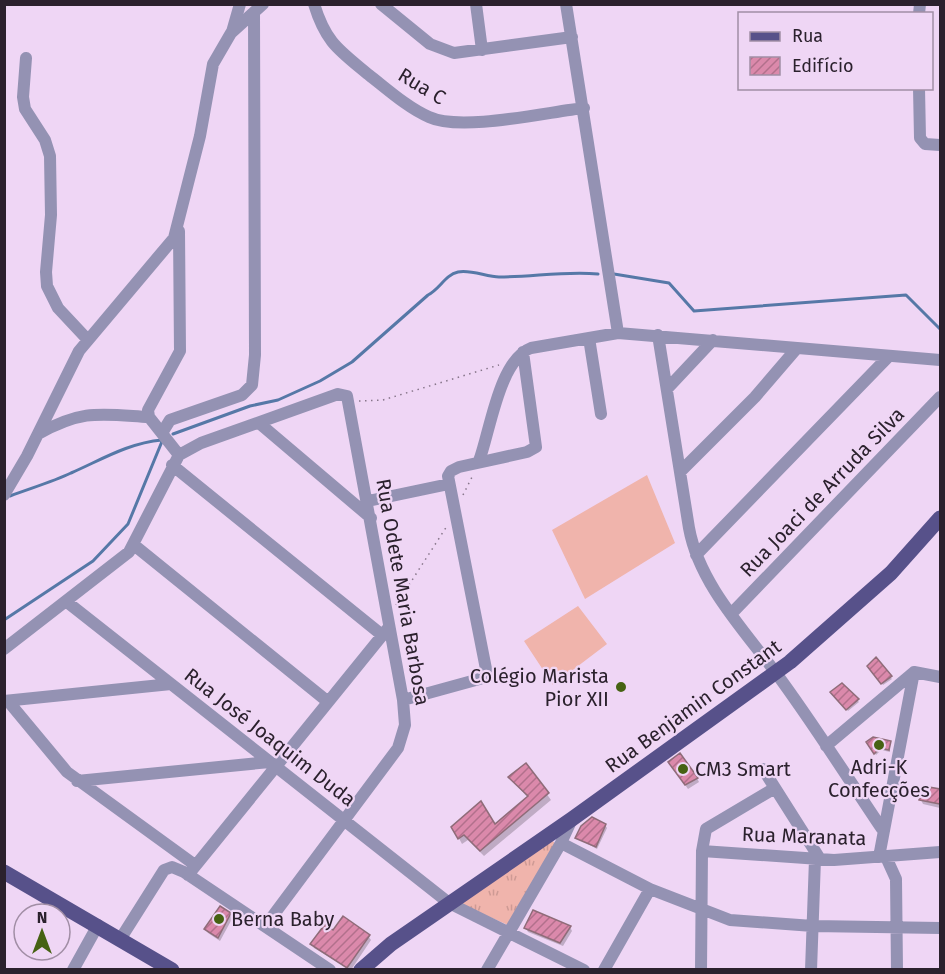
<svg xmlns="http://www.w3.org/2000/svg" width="945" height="974" font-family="'Fira Sans',sans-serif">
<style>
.grass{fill:#f0b4ac}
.park{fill:url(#park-tufts)}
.shadow{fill:#0003}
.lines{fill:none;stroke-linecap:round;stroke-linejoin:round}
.stream{stroke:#5678a7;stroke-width:3}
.building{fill:url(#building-hatch);stroke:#8f6c79;stroke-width:1.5}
.path{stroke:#87768a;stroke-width:1.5;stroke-dasharray:1.5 4.5;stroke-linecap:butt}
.minor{stroke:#9492b3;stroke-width:12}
.major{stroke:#57518a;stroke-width:15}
.poi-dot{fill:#466213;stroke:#efd6f5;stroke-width:2}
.labels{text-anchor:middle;stroke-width:4.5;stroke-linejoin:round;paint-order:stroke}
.street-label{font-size:20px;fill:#2b212d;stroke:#efd6f5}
.poi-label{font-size:20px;fill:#2b212d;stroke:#efd6f5;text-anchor:start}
</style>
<defs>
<pattern id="park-tufts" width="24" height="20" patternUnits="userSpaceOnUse" patternTransform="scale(1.5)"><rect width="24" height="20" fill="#f0b4ac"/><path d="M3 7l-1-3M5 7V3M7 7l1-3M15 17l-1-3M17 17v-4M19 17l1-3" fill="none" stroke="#ce9a94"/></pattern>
<pattern id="building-hatch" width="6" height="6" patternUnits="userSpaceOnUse" patternTransform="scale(1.5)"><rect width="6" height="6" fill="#db89ab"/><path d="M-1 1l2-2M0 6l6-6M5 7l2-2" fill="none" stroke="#b2708c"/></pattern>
</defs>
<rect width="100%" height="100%" fill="#efd6f5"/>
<!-- grass -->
<path class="grass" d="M 647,475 L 675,543 L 585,599 L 552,530 Z
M 578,606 L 607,644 L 553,685 L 524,641 Z"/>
<!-- park -->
<path class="park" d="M 550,840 L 554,842 L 555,845 L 508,925 L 460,904 Z"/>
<!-- shadow -->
<path class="shadow" d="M 870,668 L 890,677 L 892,679 L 883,685 Z
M 842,685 L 859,702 L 848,711 L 834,695 Z
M 890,742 L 890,752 L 881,750 L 876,755 L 868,743 Z
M 526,765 L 551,800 L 484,856 L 468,840 L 462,844 L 453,827 L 495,826 L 528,798 L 510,778 Z
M 672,766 L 697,778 L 699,782 L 688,789 Z
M 924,788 L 940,791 L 940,808 L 923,804 L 921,800 Z
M 605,825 L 607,828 L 597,849 L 577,838 Z
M 230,914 L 232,919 L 220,941 L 208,933 L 205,929 Z
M 570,927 L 572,931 L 563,946 L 528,932 L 526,928 Z
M 333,932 L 368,936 L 371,940 L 351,970 L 314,948 L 312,944 Z"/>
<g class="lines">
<!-- stream -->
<path class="stream" d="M 614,274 L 669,283 L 694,311 L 906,295 L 940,329
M 173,434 L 250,406 L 278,400 L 320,381 L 352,362 L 428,295 C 440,289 445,275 458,272 C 470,269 487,277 499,277 C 533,277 564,271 598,274
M 10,496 C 31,488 52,482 71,473 C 101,460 128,443 162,440
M 4,620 L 93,561 L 128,524 L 163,439"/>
</g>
<!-- building -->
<path class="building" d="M 876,657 L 892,676 L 881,684 L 867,666 Z
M 842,683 L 859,699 L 846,710 L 830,692 Z
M 873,737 L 891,741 L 889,750 L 880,748 L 874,754 L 866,742 Z
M 680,753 L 698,778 L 685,785 L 668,762 Z
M 526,763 L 549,793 L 480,851 L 464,835 L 458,839 L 451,827 L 481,801 L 495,824 L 528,796 L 508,777 Z
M 923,786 L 940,789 L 940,804 L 919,800 Z
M 592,817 L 606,824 L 596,847 L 575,838 L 581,826 Z
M 220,906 L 231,913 L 218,938 L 204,929 Z
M 533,910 L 571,926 L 560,943 L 524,928 Z
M 343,916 L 370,935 L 347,968 L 310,944 L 325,924 L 333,930 Z"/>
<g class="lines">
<!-- path -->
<path class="path" d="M 359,401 L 383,400 L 499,365
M 463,495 L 473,475
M 396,605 L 447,526"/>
<!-- minor -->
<path class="minor" d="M 314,4 C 326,43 339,50 369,75 C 387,89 408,108 429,117 C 461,132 547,112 584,108
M 381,4 L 430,44 L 454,53 L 572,37
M 476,4 L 482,50
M 566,4 L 618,333
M 919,14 L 920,4
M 232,32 L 240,4
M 26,58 L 23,97 L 25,109 L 45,140 L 50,156 L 51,215 L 46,272 L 47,286 L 58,308 L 87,339
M 919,88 L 920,138 L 925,144 L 940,145
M 658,335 L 689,528 C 699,583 743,629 776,673 C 813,723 847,777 882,829
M 589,338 L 601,414
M 667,389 L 713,340
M 259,423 L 371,518
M 162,433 L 170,420 L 242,395 L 252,385 L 255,355 L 254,12
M 38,434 C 83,409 100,414 149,417
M 179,455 L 149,417 L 148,410 L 180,351 L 179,231
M 479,461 C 490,432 499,360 531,348 L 618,333 L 940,360
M 172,465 L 382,635
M 680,472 L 755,397 L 797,348
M 4,495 L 27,456 L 79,351 L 174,238 L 200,136 L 213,64 L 231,33 L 263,4
M 368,501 L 449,484
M 134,545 L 327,701
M 696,555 L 889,356
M 67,602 L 449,903 L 584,970
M 731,614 L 940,397
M 4,649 L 129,552 L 179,455 L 201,443 L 338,394 L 347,396 L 403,700 L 405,725 L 398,748 L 266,925
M 914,672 L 940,677
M 403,700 L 483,678 L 487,674 L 448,476 L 451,471 L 459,467 L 527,452 L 536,447 L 523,352
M 4,701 L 171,684
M 8,701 L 67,772 L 195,865
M 826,746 L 914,672
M 763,769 L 820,859
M 77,781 L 270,762
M 561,843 L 650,889 L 730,920 L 813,926 L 940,928
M 702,851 L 834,860 L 940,852
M 879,857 L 914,672
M 886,857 L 896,879 L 897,970
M 188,875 L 389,627
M 121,938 L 164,870 L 172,867 L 184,872 L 330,970
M 73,970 L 98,925
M 487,970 L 561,843 L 572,819
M 604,970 L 650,889
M 701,970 L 702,851 L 706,829 L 775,788
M 811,970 L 815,859"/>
<!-- major -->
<path class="major" d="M 4,872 L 172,970
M 361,970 L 391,944 L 572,819 L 790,662 L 891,573 L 940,518"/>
</g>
<!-- markers -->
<g class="poi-dot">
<circle cx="621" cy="687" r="6"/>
<circle cx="879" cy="745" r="6"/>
<circle cx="683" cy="769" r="6"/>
<circle cx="219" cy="919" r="6"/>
</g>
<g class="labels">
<!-- street labels -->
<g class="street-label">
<text transform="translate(422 86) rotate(31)" y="7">Rua C</text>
<text transform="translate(822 492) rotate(-46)" y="7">Rua Joaci de Arruda Silva</text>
<text transform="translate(403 592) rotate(80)" y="7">Rua Odete Maria Barbosa</text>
<text transform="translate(693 706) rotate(-36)" y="7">Rua Benjamin Constant</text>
<text transform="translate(270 737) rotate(38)" y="7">Rua José Joaquim Duda</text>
<text transform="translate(804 836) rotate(2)" y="7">Rua Maranata</text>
</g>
<!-- poi labels -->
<g class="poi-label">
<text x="609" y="683" text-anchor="end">Colégio Marista<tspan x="609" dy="23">Pior XII</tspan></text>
<text x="879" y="774" text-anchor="middle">Adri-K<tspan x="879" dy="23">Confecções</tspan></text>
<text x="695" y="776">CM3 Smart</text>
<text x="231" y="926">Berna Baby</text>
</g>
</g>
<!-- border -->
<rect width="945" height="974" fill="none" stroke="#2b212d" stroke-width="12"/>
<!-- legend -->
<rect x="738" y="12" width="195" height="78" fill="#efd6f5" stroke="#a18ea5" stroke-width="1.5"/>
<rect x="750" y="32" width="30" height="9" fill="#57518a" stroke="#a18ea5" stroke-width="1.5"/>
<text x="792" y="42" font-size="18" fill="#2b212d">Rua</text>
<rect x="750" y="57" width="30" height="18" fill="url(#building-hatch)" stroke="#a18ea5" stroke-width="1.5"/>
<text x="792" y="72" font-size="18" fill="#2b212d">Edifício</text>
<!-- north arrow -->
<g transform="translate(42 932)"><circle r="28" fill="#efd6f5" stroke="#a18ea5" stroke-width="1.5"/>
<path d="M0-4.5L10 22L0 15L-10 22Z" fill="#466213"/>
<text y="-9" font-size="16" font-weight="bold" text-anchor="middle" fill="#2b212d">N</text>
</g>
</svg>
